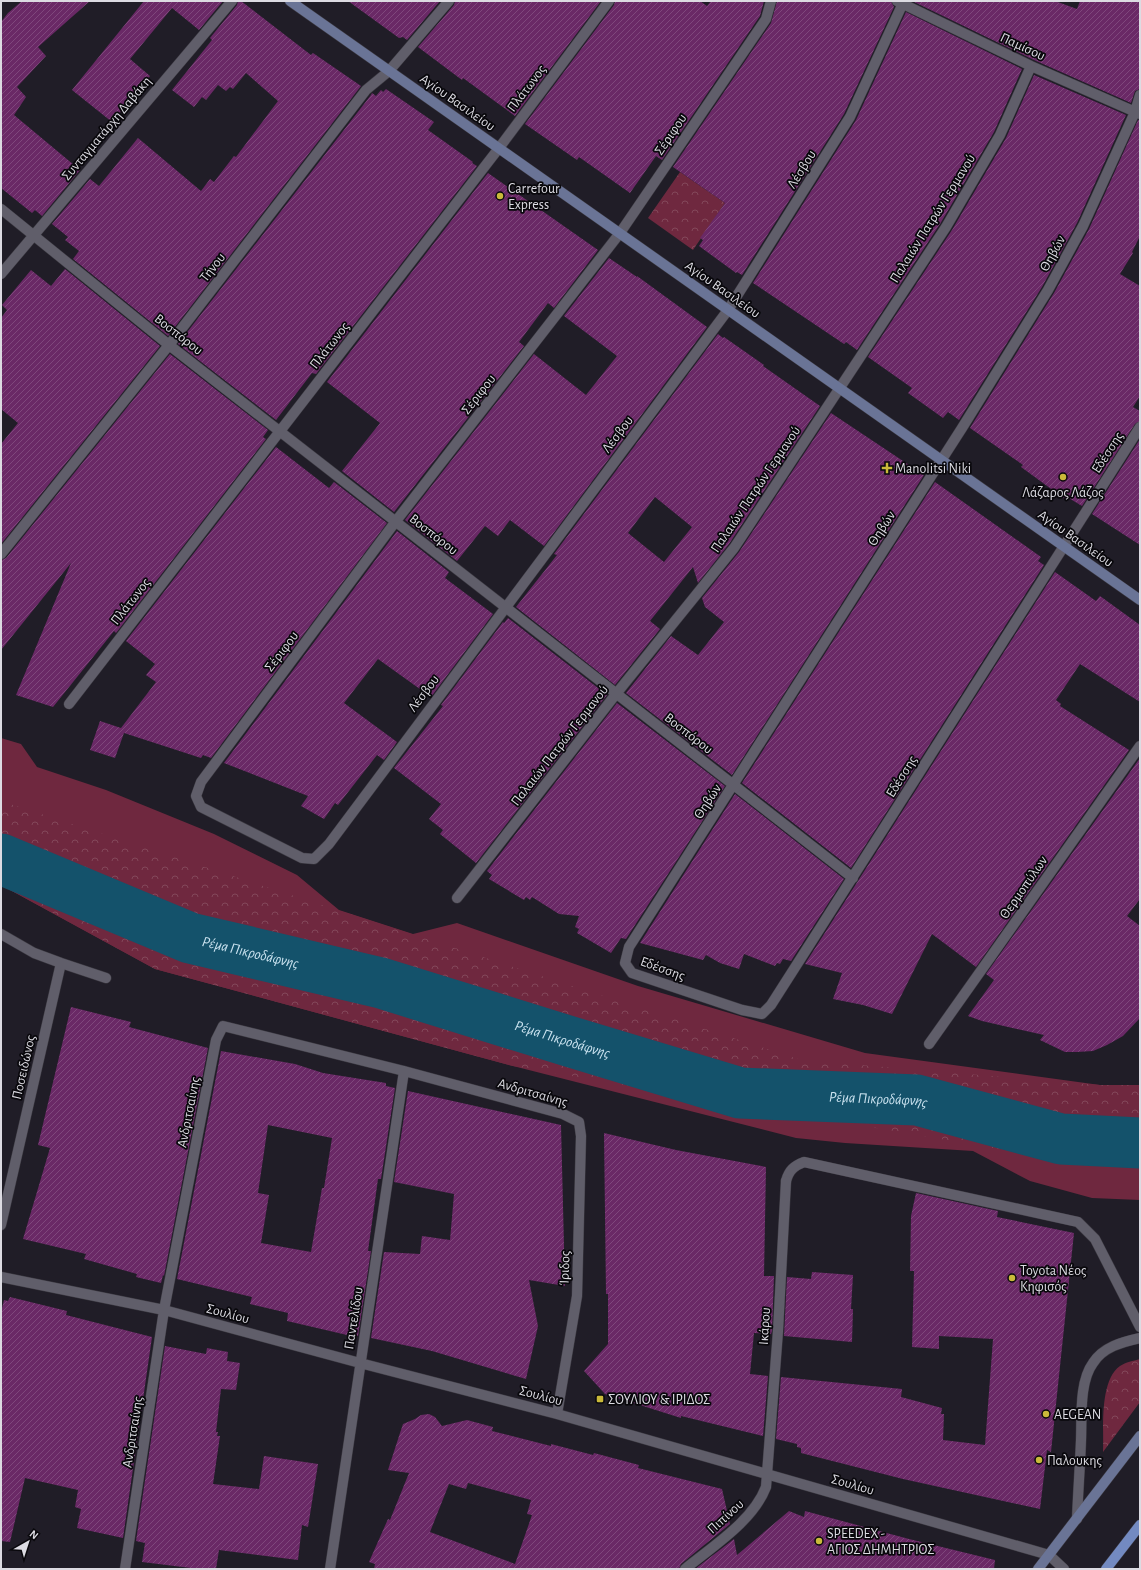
<svg xmlns="http://www.w3.org/2000/svg" width="1141" height="1570" font-family="'Alegreya Sans',sans-serif">
<style>
.green{fill:#6f283f}
.park{fill:url(#park-crowns)}
.lines{fill:none;stroke-linecap:round;stroke-linejoin:round}
.river{stroke:#14526b;stroke-width:51}
.building{fill:url(#building-hatch);fill-rule:evenodd}
.lane-casing{stroke:#3c3a42;stroke-width:11}
.street-casing{stroke:#3c3a42;stroke-width:11}
.secondary-casing{stroke:#3c3a42;stroke-width:11}
.primary-casing{stroke:#3c3a42;stroke-width:11}
.lane{stroke:#605e6a;stroke-width:10}
.street{stroke:#605e6a;stroke-width:10}
.secondary{stroke:#6a7496;stroke-width:10}
.primary{stroke:#738ac1;stroke-width:10}
.poi-dot{fill:#caba3a;stroke:#09080c;stroke-width:1.5}
.labels{text-anchor:middle;stroke-width:3.5;stroke-linejoin:round;paint-order:stroke}
.street-label{font-size:14px;fill:#dcdbe2;stroke:#09080c}
.poi-label{font-size:14px;fill:#dcdbe2;stroke:#09080c;text-anchor:start}
.water-label{font-size:15px;font-style:italic;fill:#cce4f1;stroke:#09080c}
</style>
<defs>
<pattern id="park-crowns" width="20" height="18" patternUnits="userSpaceOnUse"><rect width="20" height="18" fill="#6f283f"/><path d="M2 6a3 3 0 1 1 6 0M12 15a3 3 0 1 1 6 0" fill="none" stroke="#83475a"/></pattern>
<pattern id="building-hatch" width="6" height="6" patternUnits="userSpaceOnUse"><rect width="6" height="6" fill="#6a2966"/><path d="M-1 1l2-2M0 6l6-6M5 7l2-2" fill="none" stroke="#7f477c"/></pattern>
</defs>
<rect width="100%" height="100%" fill="#201d27"/>
<!-- green -->
<path class="green" d="M 1,738 L 21,744 L 37,767 L 106,790 L 214,834 L 297,875 L 339,910 L 413,934 L 457,923 L 638,986 L 865,1053 L 1100,1085 L 1140,1085 L 1140,1200 L 1092,1198 L 1030,1181 L 973,1151 L 845,1143 L 796,1138 L 513,1066 L 155,969 L 1,885 Z"/>
<!-- park -->
<path class="park" d="M 680,172 L 725,203 L 693,250 L 648,218 Z
M 1,801 L 801,1060 L 1100,1085 L 1140,1085 L 1140,1173 L 513,1066 L 155,969 L 1,885 Z
M 1140,1359 L 1140,1402 L 1103,1452 C 1104,1429 1099,1381 1120,1366 C 1126,1362 1133,1361 1140,1359 Z"/>
<g class="lines">
<!-- river -->
<path class="river" id="s1" d="M 1,859 L 190,938 L 381,983 L 568,1041 L 740,1093 L 917,1100 L 1061,1139 L 1140,1143"/>
</g>
<!-- building -->
<path class="building" d="M 22,1 L 90,1 L 38,47 L 46,56 L 17,87 L 26,97 L 14,115 L 80,170 L 42,216 L 35,210 L 32,213 L 1,188 L 1,22 L 8,13 Z
M 144,1 L 223,1 L 199,30 L 172,8 L 130,59 L 150,76 L 112,122 L 72,90 Z
M 238,1 L 241,1 L 311,55 L 313,53 L 361,86 L 168,336 L 73,259 L 79,251 L 65,240 L 68,237 L 52,224 L 90,179 L 99,186 L 138,138 L 201,191 L 210,179 L 214,182 L 234,156 L 236,157 L 278,101 L 246,73 L 233,89 L 230,87 L 226,91 L 218,85 L 206,100 L 202,97 L 194,107 L 172,90 L 212,40 L 210,38 L 237,5 Z
M 348,1 L 440,1 L 407,40 L 403,37 L 399,38 Z
M 455,1 L 601,1 L 515,116 L 463,78 L 462,80 L 418,47 L 454,5 Z
M 615,1 L 700,1 L 707,6 L 711,1 L 764,1 L 760,16 L 662,160 L 656,156 L 630,193 L 579,157 L 577,160 L 525,124 L 614,5 Z
M 777,1 L 891,1 L 894,7 L 844,114 L 742,275 L 737,272 L 736,273 L 699,246 L 703,240 L 700,238 L 725,203 L 673,167 L 771,23 Z
M 912,1 L 1055,1 L 1077,9 L 1080,1 L 1140,1 L 1140,89 L 1135,91 L 1131,103 L 1034,60 Z
M 906,12 L 1022,69 L 994,132 L 940,224 L 857,350 L 846,342 L 844,344 L 753,283 L 856,120 Z
M 1034,75 L 1126,115 L 1077,223 L 1042,287 L 959,420 L 948,412 L 943,418 L 908,393 L 912,388 L 868,357 L 952,230 L 1006,138 Z
M 386,89 L 434,122 L 428,130 L 473,162 L 472,163 L 477,166 L 316,374 L 312,373 L 276,420 L 178,344 L 371,95 L 372,93 L 376,96 L 381,90 L 383,92 Z
M 1138,120 L 1140,120 L 1140,236 L 1132,252 L 1133,253 L 1120,274 L 1140,286 L 1140,396 L 1133,407 L 1140,411 L 1140,421 L 1135,424 L 1082,506 L 1067,497 L 1065,499 L 1021,467 L 1023,465 L 970,428 L 1054,293 L 1089,229 Z
M 488,173 L 598,250 L 554,308 L 548,303 L 519,342 L 524,346 L 394,512 L 342,471 L 380,423 L 327,382 Z
M 609,258 L 637,277 L 637,276 L 707,327 L 544,546 L 510,520 L 498,536 L 485,526 L 457,561 L 405,520 L 534,354 L 586,395 L 617,356 L 564,316 Z
M 65,269 L 160,346 L 1,544 L 1,444 L 18,423 L 1,409 L 1,318 L 7,310 L 2,305 L 31,270 L 51,286 Z
M 718,334 L 723,338 L 724,337 L 764,365 L 763,366 L 820,406 L 729,544 L 698,583 L 693,567 L 650,621 L 660,629 L 615,685 L 516,607 L 557,555 L 554,554 ZM 655,497 L 692,527 L 664,562 L 628,533 Z
M 170,354 L 268,430 L 263,437 L 266,439 L 116,633 L 114,631 L 53,707 L 16,695 L 71,563 L 1,650 L 1,560 L 6,558 Z
M 831,413 L 924,475 L 732,775 L 626,693 L 671,636 L 698,655 L 724,622 L 705,607 L 702,598 L 739,552 Z
M 1140,439 L 1140,545 L 1092,514 Z
M 276,447 L 329,488 L 334,482 L 387,523 L 211,758 L 203,755 L 201,758 L 124,733 L 115,758 L 90,750 L 100,721 L 121,728 L 156,682 L 146,675 L 155,664 L 126,641 Z
M 935,482 L 1041,557 L 1038,561 L 1044,565 L 851,868 L 742,783 Z
M 397,531 L 449,572 L 445,578 L 493,614 L 431,697 L 378,659 L 344,703 L 397,742 L 384,760 L 377,755 L 338,805 L 335,803 L 324,819 L 301,806 L 308,796 L 224,763 Z
M 1055,572 L 1096,601 L 1100,596 L 1140,625 L 1140,702 L 1080,664 L 1056,700 L 1061,704 L 1060,706 L 1129,750 L 976,967 L 932,934 L 892,1014 L 863,1005 L 833,999 L 842,973 L 805,964 Z
M 508,618 L 607,695 L 476,863 L 440,834 L 443,830 L 429,819 L 441,804 L 394,768 L 443,706 L 441,705 L 503,622 L 504,623 Z
M 617,703 L 725,786 L 626,939 L 621,938 L 611,953 L 577,933 L 579,929 L 575,927 L 579,916 L 559,914 L 532,897 L 530,900 L 526,897 L 524,900 L 489,879 L 492,875 L 487,871 Z
M 1140,758 L 1140,899 L 1127,916 L 1140,926 L 1140,1018 L 1123,1036 L 1107,1045 L 1093,1051 L 1077,1052 L 1065,1052 L 1040,1040 L 1044,1035 L 982,1021 L 968,1016 L 994,980 L 986,974 Z
M 735,794 L 844,879 L 791,961 L 783,959 L 780,964 L 777,963 L 775,966 L 744,954 L 739,969 L 720,963 L 706,955 L 703,960 L 640,943 Z
M 71,1007 L 131,1022 L 129,1027 L 208,1048 L 164,1276 L 163,1275 L 161,1283 L 136,1277 L 137,1274 L 84,1259 L 86,1254 L 23,1239 L 50,1148 L 38,1145 Z
M 221,1051 L 295,1064 L 323,1073 L 386,1083 L 386,1086 L 395,1088 L 381,1179 L 378,1179 L 368,1251 L 371,1251 L 358,1336 L 347,1333 L 347,1335 L 287,1321 L 288,1313 L 250,1304 L 252,1297 L 177,1279 ZM 268,1125 L 332,1138 L 324,1188 L 322,1188 L 311,1252 L 261,1243 L 269,1195 L 258,1193 Z
M 408,1091 L 561,1125 L 565,1286 L 529,1280 L 538,1326 L 526,1379 L 432,1351 L 371,1338 L 384,1252 L 420,1254 L 422,1236 L 450,1240 L 454,1194 L 394,1182 Z
M 604,1133 L 676,1150 L 766,1167 L 764,1276 L 774,1276 L 772,1331 L 771,1334 L 754,1333 L 750,1374 L 768,1376 L 763,1436 L 681,1416 L 681,1418 L 605,1394 L 584,1371 L 608,1344 L 608,1294 L 606,1294 Z
M 916,1193 L 998,1211 L 997,1217 L 1074,1233 L 1051,1452 L 1047,1450 L 1040,1509 L 903,1479 L 801,1453 L 801,1448 L 797,1447 L 797,1444 L 776,1439 L 781,1377 L 902,1389 L 901,1397 L 942,1408 L 941,1414 L 944,1414 L 943,1440 L 985,1445 L 993,1339 L 939,1336 L 939,1349 L 912,1347 L 914,1271 L 910,1271 L 911,1216 Z
M 812,1272 L 853,1275 L 851,1309 L 853,1309 L 852,1342 L 784,1336 L 787,1277 L 811,1279 Z
M 10,1297 L 67,1311 L 66,1315 L 152,1337 L 123,1538 L 77,1528 L 81,1509 L 75,1507 L 78,1490 L 25,1478 L 10,1542 L 1,1541 L 1,1312 L 4,1300 L 8,1301 Z
M 165,1346 L 206,1354 L 207,1348 L 228,1352 L 227,1361 L 240,1363 L 236,1390 L 221,1389 L 216,1432 L 218,1432 L 217,1436 L 220,1436 L 213,1484 L 259,1489 L 264,1456 L 318,1464 L 308,1527 L 302,1525 L 298,1560 L 219,1550 L 216,1569 L 199,1569 L 142,1562 L 145,1543 L 136,1541 Z
M 429,1414 L 435,1417 L 442,1426 L 467,1420 L 493,1427 L 492,1431 L 551,1446 L 551,1444 L 593,1455 L 594,1453 L 639,1465 L 638,1468 L 722,1489 L 730,1524 L 681,1564 L 679,1569 L 374,1569 L 375,1564 L 369,1562 L 388,1519 L 390,1520 L 409,1473 L 388,1470 L 400,1433 L 403,1424 L 415,1419 L 421,1415 ZM 468,1483 L 531,1500 L 527,1514 L 532,1515 L 515,1564 L 430,1532 L 449,1484 L 466,1489 Z
M 789,1511 L 804,1517 L 805,1511 L 909,1539 L 995,1560 L 994,1569 L 695,1569 L 734,1539 L 737,1555 Z"/>
<g class="lines">
<!-- lane casing -->
<g class="lane-casing">
<path id="lane" d="M 786,1181 C 789,1170 794,1166 804,1162 L 1078,1222 L 1095,1239 L 1140,1327"/>
</g>
<!-- street casing -->
<g class="street-casing">
<path id="street" d="M 771,1 L 766,19 L 620,233 L 396,521 L 201,782 L 196,796 L 201,807 L 302,858 L 314,859 L 329,844 L 728,310 L 850,117 L 904,1
M 897,1 L 1031,66 L 1140,114
M 1140,95 L 1135,112 L 1083,226 L 1048,290 L 962,428 L 629,947 L 625,963 L 632,973 L 742,1010 L 762,1014 L 771,1005 L 1140,427
M 1,209 L 169,345 L 853,878
M 1,274 L 232,1
M 1,554 L 169,345 L 366,90 L 389,71 L 449,1
M 69,704 L 499,148 L 609,1
M 457,898 L 616,694 L 734,548 L 748,527 L 946,227 L 1000,135 L 1031,66
M 1,934 L 34,953 L 61,963 L 106,978
M 929,1044 L 1140,746
M 1,1225 L 61,963
M 1,1277 L 164,1310 L 360,1363 L 557,1414 L 1049,1555 L 1064,1569
M 1077,1519 C 1078,1493 1080,1467 1081,1440 C 1082,1417 1079,1382 1093,1363 C 1103,1347 1122,1342 1140,1338
M 125,1569 L 164,1310 L 216,1040 L 223,1026 L 404,1071 L 563,1114 L 579,1122 L 581,1136 L 577,1296 L 557,1414
M 330,1569 L 404,1071
M 685,1569 C 713,1546 753,1521 766,1487 L 778,1331 L 786,1181"/>
</g>
<!-- secondary casing -->
<g class="secondary-casing">
<path id="secondary" d="M 290,1 L 1140,600
M 1038,1569 L 1140,1436"/>
</g>
<!-- primary casing -->
<g class="primary-casing">
<path id="primary" d="M 1106,1569 L 1140,1525"/>
</g>
<!-- lane -->
<use href="#lane" class="lane"/>
<!-- street -->
<use href="#street" class="street"/>
<!-- secondary -->
<use href="#secondary" class="secondary"/>
<!-- primary -->
<use href="#primary" class="primary"/>
</g>
<!-- markers -->
<g class="poi-dot">
<circle cx="500" cy="196" r="4"/>
<path d="M885 462h4v4h4v4h-4v4h-4v-4h-4v-4h4z"/>
<circle cx="1063" cy="477" r="4"/>
<circle cx="1012" cy="1278" r="4"/>
<rect x="596" y="1395" width="8" height="8" rx="2"/>
<circle cx="1046" cy="1414" r="4"/>
<circle cx="1039" cy="1460" r="4"/>
<circle cx="819" cy="1541" r="4"/>
</g>
<g class="labels">
<!-- street labels -->
<g class="street-label">
<text transform="translate(1023 46) rotate(25)" y="5">Παμίσου</text>
<text transform="translate(526 88) rotate(-53)" y="5">Πλάτωνος</text>
<text transform="translate(458 102) rotate(35)" y="5">Αγίου Βασιλείου</text>
<text transform="translate(106 128) rotate(-50)" y="5">Συνταγματάρχη Δαβάκη</text>
<text transform="translate(670 134) rotate(-56)" y="5">Σέριφου</text>
<text transform="translate(801 169) rotate(-58)" y="5">Λέσβου</text>
<text transform="translate(932 218) rotate(-58)" y="5">Παλαιών Πατρών Γερμανού</text>
<text transform="translate(1052 253) rotate(-61)" y="5">Θηβών</text>
<text transform="translate(212 267) rotate(-52)" y="5">Τήνου</text>
<text transform="translate(723 289) rotate(35)" y="5">Αγίου Βασιλείου</text>
<text transform="translate(179 334) rotate(38)" y="5">Βοσπόρου</text>
<text transform="translate(329 345) rotate(-52)" y="5">Πλάτωνος</text>
<text transform="translate(478 394) rotate(-52)" y="5">Σέριφου</text>
<text transform="translate(617 434) rotate(-53)" y="5">Λέσβου</text>
<text transform="translate(1107 452) rotate(-57)" y="5">Εδέσσης</text>
<text transform="translate(755 489) rotate(-56)" y="5">Παλαιών Πατρών Γερμανού</text>
<text transform="translate(881 528) rotate(-57)" y="5">Θηβών</text>
<text transform="translate(434 534) rotate(38)" y="5">Βοσπόρου</text>
<text transform="translate(1076 538) rotate(35)" y="5">Αγίου Βασιλείου</text>
<text transform="translate(130 601) rotate(-52)" y="5">Πλάτωνος</text>
<text transform="translate(281 651) rotate(-53)" y="5">Σέριφου</text>
<text transform="translate(423 693) rotate(-53)" y="5">Λέσβου</text>
<text transform="translate(689 733) rotate(38)" y="5">Βοσπόρου</text>
<text transform="translate(559 745) rotate(-52)" y="5">Παλαιών Πατρών Γερμανού</text>
<text transform="translate(901 776) rotate(-58)" y="5">Εδέσσης</text>
<text transform="translate(707 801) rotate(-57)" y="5">Θηβών</text>
<text transform="translate(1023 887) rotate(-55)" y="5">Θερμοπύλων</text>
<text transform="translate(663 968) rotate(20)" y="5">Εδέσσης</text>
<text transform="translate(23 1067) rotate(-77)" y="5">Ποσειδώνος</text>
<text transform="translate(533 1092) rotate(16)" y="5">Ανδριτσαίνης</text>
<text transform="translate(188 1112) rotate(-79)" y="5">Ανδριτσαίνης</text>
<text transform="translate(564 1268) rotate(-88)" y="5">Ίριδος</text>
<text transform="translate(228 1313) rotate(15)" y="5">Σουλίου</text>
<text transform="translate(353 1318) rotate(-81)" y="5">Παντελίδου</text>
<text transform="translate(764 1326) rotate(-86)" y="5">Ικάρου</text>
<text transform="translate(541 1395) rotate(15)" y="5">Σουλίου</text>
<text transform="translate(132 1432) rotate(-81)" y="5">Ανδριτσαίνης</text>
<text transform="translate(853 1484) rotate(16)" y="5">Σουλίου</text>
<text transform="translate(725 1516) rotate(-42)" y="5">Πιπίνου</text>
</g>
<!-- poi labels -->
<g class="poi-label">
<text x="508" y="193">Carrefour<tspan x="508" dy="16">Express</tspan></text>
<text x="895" y="473">Manolitsi Niki</text>
<text x="1063" y="497" text-anchor="middle">Λάζαρος Λάζος</text>
<text x="1020" y="1275">Toyota Νέος<tspan x="1020" dy="16">Κηφισός</tspan></text>
<text x="608" y="1404">ΣΟΥΛΙΟΥ &amp; ΙΡΙΔΟΣ</text>
<text x="1054" y="1419">AEGEAN</text>
<text x="1047" y="1465">Παλουκης</text>
<text x="827" y="1538">SPEEDEX -<tspan x="827" dy="16">ΑΓΙΟΣ ΔΗΜΗΤΡΙΟΣ</tspan></text>
</g>
<!-- water labels -->
<g class="water-label">
<text dy="5" stroke="none"><textPath href="#s1" startOffset="267">Ρέμα Πικροδάφνης</textPath></text>
<text dy="5" stroke="none"><textPath href="#s1" startOffset="591">Ρέμα Πικροδάφνης</textPath></text>
<text dy="5" stroke="none"><textPath href="#s1" startOffset="915">Ρέμα Πικροδάφνης</textPath></text>
</g>
</g>
<!-- border -->
<rect width="1141" height="1570" fill="none" stroke="#dcdbe2" stroke-width="4"/>
<!-- north arrow -->
<g transform="translate(28 1542) rotate(39)" stroke="#09080c" stroke-width="3" paint-order="stroke">
<path d="M0-3L7 15L0 10L-7 15Z" fill="#dcdbe2"/>
<text y="-6" font-size="11" font-weight="bold" text-anchor="middle" fill="#dcdbe2">N</text>
</g>
</svg>
